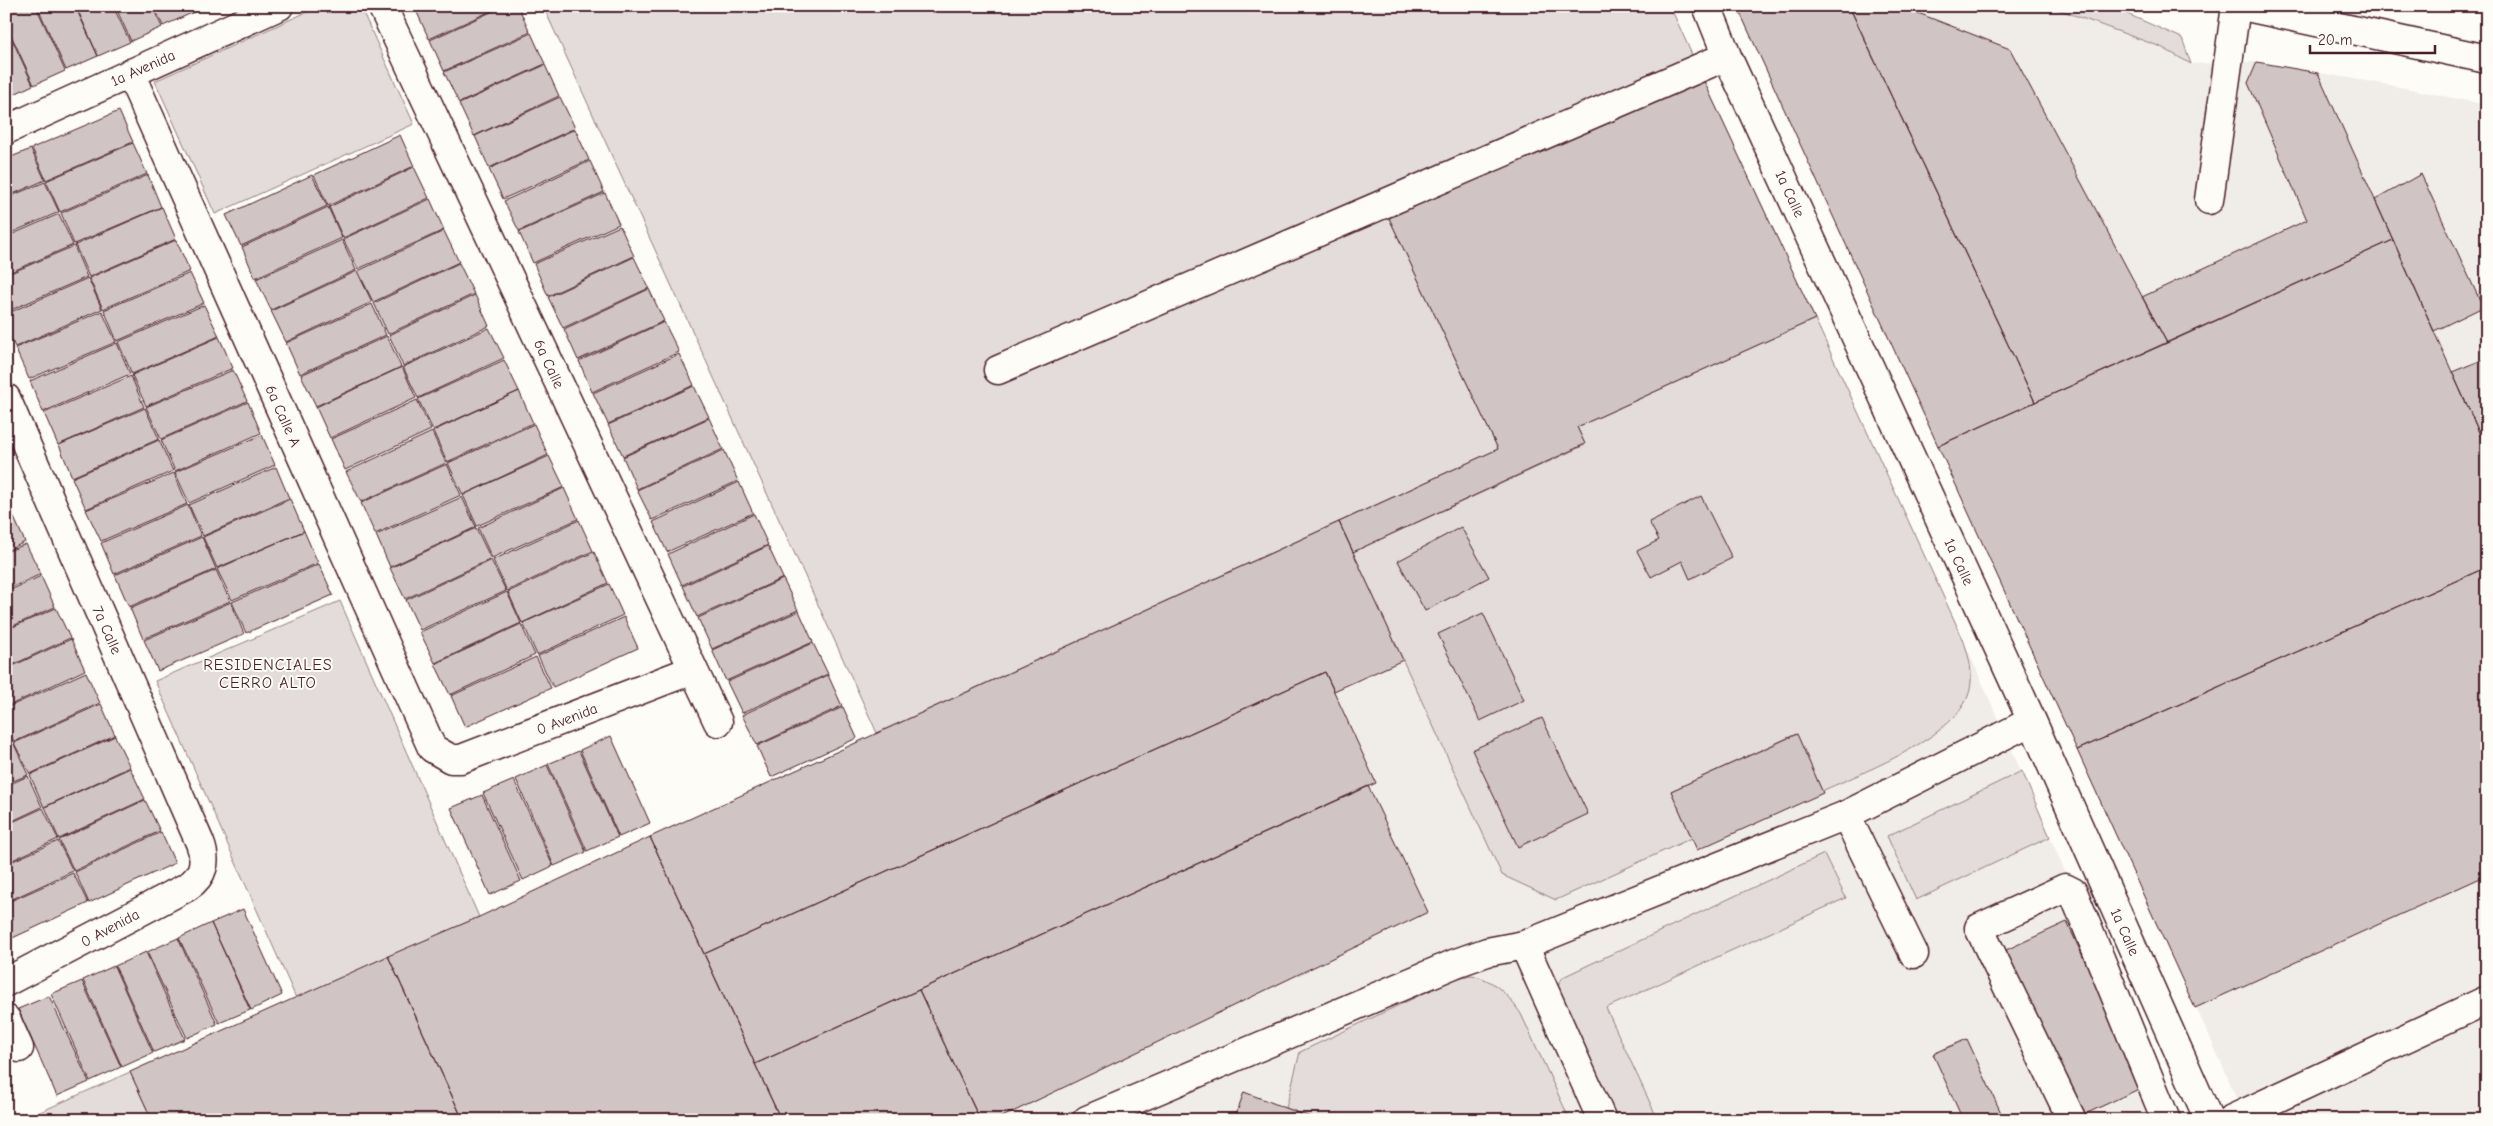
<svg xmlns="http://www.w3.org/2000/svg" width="2493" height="1126" font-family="'Comic Neue',sans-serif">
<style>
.built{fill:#f0ece8}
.green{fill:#e3dcda;stroke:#967e82}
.building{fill:#d0c5c4;stroke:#4a1f2b}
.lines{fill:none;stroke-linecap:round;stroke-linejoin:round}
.minor-casing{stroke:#4a1f2b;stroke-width:31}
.highway-casing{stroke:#4a1f2b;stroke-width:31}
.minor{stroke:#fdfcf7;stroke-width:28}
.highway{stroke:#fdfcf7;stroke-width:28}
.labels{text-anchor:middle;stroke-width:4;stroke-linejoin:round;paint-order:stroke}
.street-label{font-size:15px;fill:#4a1f2b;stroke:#fdfcf7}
.neighbourhood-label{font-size:16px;letter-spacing:1px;fill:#4a1f2b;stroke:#fdfcf7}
</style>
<rect width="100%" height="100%" fill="#fdfcf7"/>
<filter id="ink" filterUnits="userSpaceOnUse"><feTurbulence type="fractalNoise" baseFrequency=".02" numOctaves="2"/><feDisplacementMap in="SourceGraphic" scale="10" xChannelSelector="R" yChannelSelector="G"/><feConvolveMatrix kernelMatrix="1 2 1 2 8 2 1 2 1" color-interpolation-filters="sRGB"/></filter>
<g filter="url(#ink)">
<!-- built -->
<path class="built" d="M 1737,6 L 2049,6 L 2161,47 L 2191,64 L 2257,62 L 2395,86 L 2487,105 L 2487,1120 L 2245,1120 L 2226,1073 Z
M 1703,79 L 1963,639 L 2174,1120 L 152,1120 L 388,956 L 479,917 L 1498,449 L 1389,218 Z"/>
<!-- green -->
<path class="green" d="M 320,6 L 360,6 L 414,124 L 215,214 L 155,81 Z
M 543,6 L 1670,6 L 1703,79 L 1389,218 L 1498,449 L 877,733 Z
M 2049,6 L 2109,6 L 2182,38 L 2191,64 L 2161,47 Z
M 1815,319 L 1963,639 C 1969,656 1975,678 1968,696 C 1952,739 1863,772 1822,791 L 1796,734 L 1671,791 L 1692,838 L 1556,900 L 1502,875 L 1353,552 L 1585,445 L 1577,427 Z
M 340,601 L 479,917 L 296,998 L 155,681 Z
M 2022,771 L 2050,837 L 1916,900 L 1887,836 Z
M 1824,854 L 1846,898 L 1606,1008 L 1658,1120 L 1615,1120 L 1561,1004 C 1558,992 1555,984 1565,976 Z
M 1471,975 C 1494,979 1508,995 1521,1014 L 1570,1120 L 1318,1120 L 1286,1108 L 1300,1052 L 1454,979 Z
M 130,1072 L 152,1120 L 22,1120 Z"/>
<!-- building -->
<path class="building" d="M 6,6 L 36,6 L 65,71 L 34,85 L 6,24 Z
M 37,6 L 75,6 L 98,56 L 66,70 Z
M 76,6 L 113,6 L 130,42 L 98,56 Z
M 115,6 L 152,6 L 162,27 L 131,41 Z
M 154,6 L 191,6 L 194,12 L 163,26 Z
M 419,6 L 502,6 L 429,39 L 415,8 Z
M 504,6 L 518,6 L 530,32 L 444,71 L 430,40 Z
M 1737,6 L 1849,6 L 2035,402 L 1938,446 Z
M 1849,6 L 1900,6 L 2010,49 L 2167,343 L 2035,402 Z
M 6,26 L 33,85 L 6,98 Z
M 531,33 L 545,64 L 459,103 L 444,72 Z
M 2257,62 L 2318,73 L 2393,240 L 2167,343 L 2142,297 L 2307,220 L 2248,83 Z
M 545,65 L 559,96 L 474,136 L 459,104 Z
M 1703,79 L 1815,319 L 1577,427 L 1585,444 L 1353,552 L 1339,522 L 1498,449 L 1389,218 Z
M 560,97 L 575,128 L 489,168 L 475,136 Z
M 119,111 L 133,142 L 46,180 L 32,148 Z
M 575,129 L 589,160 L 503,199 L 489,169 Z
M 400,135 L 414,166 L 328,206 L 314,175 Z
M 133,143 L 147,174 L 60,212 L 46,181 Z
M 31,149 L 45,180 L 6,197 L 6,159 Z
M 590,161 L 604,192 L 519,231 L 504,201 Z
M 414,167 L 429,198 L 343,238 L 329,207 Z
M 2421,174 L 2483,307 L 2434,331 L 2375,200 Z
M 148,175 L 161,207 L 74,244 L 61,213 Z
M 312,175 L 327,206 L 241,246 L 226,215 Z
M 45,182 L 59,212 L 6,235 L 6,198 Z
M 605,193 L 619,224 L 533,263 L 519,232 Z
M 430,199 L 444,230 L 358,269 L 343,239 Z
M 162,207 L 176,239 L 89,277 L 75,245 Z
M 328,207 L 342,238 L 255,278 L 242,247 Z
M 59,214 L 73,245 L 6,274 L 6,237 Z
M 620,226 L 634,256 L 548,296 L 534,264 Z
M 444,231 L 459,262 L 373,302 L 358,271 Z
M 176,240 L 190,271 L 103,309 L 89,278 Z
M 342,240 L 356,270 L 271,310 L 256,279 Z
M 2393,240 L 2487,450 L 2487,567 L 2077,750 L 1938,446 Z
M 74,246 L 87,277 L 6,312 L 6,275 Z
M 634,257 L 649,288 L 563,328 L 548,297 Z
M 459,263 L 474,294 L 388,334 L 374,303 Z
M 357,271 L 372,302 L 286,342 L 271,311 Z
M 190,273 L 204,303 L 117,341 L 104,310 Z
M 88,278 L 102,309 L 15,347 L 6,328 L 6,314 Z
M 649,289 L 664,321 L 578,360 L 564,329 Z
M 475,295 L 489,326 L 403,366 L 389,335 Z
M 372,304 L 386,335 L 300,374 L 286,343 Z
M 204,305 L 219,336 L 132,374 L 118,342 Z
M 102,311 L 116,342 L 29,379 L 15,348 Z
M 664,322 L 679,352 L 592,392 L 579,361 Z
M 489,328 L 504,358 L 418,398 L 403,367 Z
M 387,336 L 401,367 L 316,406 L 301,375 Z
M 219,337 L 233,368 L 146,406 L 132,375 Z
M 117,343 L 130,374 L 43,412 L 30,381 Z
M 679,354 L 694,385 L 608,424 L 593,393 Z
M 2487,358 L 2487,450 L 2452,372 Z
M 504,360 L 519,391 L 433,430 L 418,399 Z
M 402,367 L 416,398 L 330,438 L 316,407 Z
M 233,370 L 247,401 L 161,439 L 146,407 Z
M 131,376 L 144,407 L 58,445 L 44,413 Z
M 694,386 L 709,417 L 623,456 L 608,425 Z
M 519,391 L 533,423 L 447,462 L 433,431 Z
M 417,400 L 431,430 L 345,470 L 331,439 Z
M 248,402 L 261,433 L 175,471 L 161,440 Z
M 145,408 L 159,439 L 72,477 L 59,445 Z
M 709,418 L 723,449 L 637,489 L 623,457 Z
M 534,424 L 548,455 L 463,495 L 448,463 Z
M 432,432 L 446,463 L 361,502 L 346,472 Z
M 262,435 L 275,465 L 189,503 L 175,472 Z
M 159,440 L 173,471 L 86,509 L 72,478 Z
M 724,450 L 738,481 L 652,520 L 637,490 Z
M 549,456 L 564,487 L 477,526 L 463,495 Z
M 447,464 L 461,495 L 375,534 L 361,503 Z
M 276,467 L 289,498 L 203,536 L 189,505 Z
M 174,473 L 187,504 L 101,541 L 86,510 Z
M 739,482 L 753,513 L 667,552 L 653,522 Z
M 564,488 L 578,519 L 492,558 L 478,528 Z
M 1701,496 L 1732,558 L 1690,579 L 1682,561 L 1651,577 L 1637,551 L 1659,540 L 1649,522 Z
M 462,497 L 476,527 L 390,567 L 376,535 Z
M 290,499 L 304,531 L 217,568 L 203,537 Z
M 188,505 L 201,536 L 114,574 L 101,543 Z
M 11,511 L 25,542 L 6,551 L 6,513 Z
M 754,514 L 768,545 L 682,585 L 668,554 Z
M 579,520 L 593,551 L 507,591 L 493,560 Z
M 1339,522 L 1403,660 L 1334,691 L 1325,672 L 704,954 L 650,837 Z
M 1461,527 L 1489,577 L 1425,611 L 1398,561 Z
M 476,528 L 491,559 L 405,599 L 390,568 Z
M 304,531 L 318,563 L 232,600 L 217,569 Z
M 202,537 L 216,569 L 129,607 L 115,575 Z
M 26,544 L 41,574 L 6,590 L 6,552 Z
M 768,546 L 783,578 L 697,617 L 683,586 Z
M 594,552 L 608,583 L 522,623 L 508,592 Z
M 491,560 L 506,591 L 420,630 L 406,600 Z
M 319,564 L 333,595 L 246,633 L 232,602 Z
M 2487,567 L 2487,875 L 2195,1008 L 2077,750 Z
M 216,570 L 230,601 L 143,639 L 130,608 Z
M 41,576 L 55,607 L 6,629 L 6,592 Z
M 783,579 L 798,610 L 712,649 L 698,618 Z
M 609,584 L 623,615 L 537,655 L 523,623 Z
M 507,592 L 521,623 L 435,663 L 420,632 Z
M 231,602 L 244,634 L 158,671 L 144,640 Z
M 56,608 L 70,638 L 6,668 L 6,630 Z
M 799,611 L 813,642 L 726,681 L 712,650 Z
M 1483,613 L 1524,700 L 1480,721 L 1438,634 Z
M 624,617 L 638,648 L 553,687 L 538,656 Z
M 521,624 L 535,655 L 450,695 L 435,664 Z
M 71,639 L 85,670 L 6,707 L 6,669 Z
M 813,643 L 828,674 L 742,713 L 727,682 Z
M 536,657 L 551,688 L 465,727 L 451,696 Z
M 86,672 L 100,703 L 14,742 L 6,724 L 6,708 Z
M 1325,672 L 1376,783 L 755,1064 L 704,954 Z
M 828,675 L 842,706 L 757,745 L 742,715 Z
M 101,704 L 115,735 L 30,774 L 14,743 Z
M 843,707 L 857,738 L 771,777 L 757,746 Z
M 1542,718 L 1588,814 L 1518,847 L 1472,750 Z
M 1797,734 L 1823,793 L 1697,850 L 1671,791 Z
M 115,736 L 130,767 L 44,807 L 30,775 Z
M 611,736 L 650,823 L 619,837 L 580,750 Z
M 14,744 L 28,775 L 6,784 L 6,748 Z
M 579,751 L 618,837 L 587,851 L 548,764 Z
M 547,765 L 586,852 L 554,866 L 516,779 Z
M 130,768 L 145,799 L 59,839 L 45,807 Z
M 28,776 L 42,807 L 6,824 L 6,786 Z
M 514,780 L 553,866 L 523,880 L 483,793 Z
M 1368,786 L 1428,912 L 996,1120 L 980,1120 L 919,990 Z
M 482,795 L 521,881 L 490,895 L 451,808 Z
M 145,800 L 160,831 L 74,871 L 59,840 Z
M 43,808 L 58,839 L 6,863 L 6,825 Z
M 161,832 L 175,863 L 89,903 L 75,872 Z
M 650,837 L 781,1120 L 463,1120 L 388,956 L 479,917 Z
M 58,841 L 73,871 L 6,902 L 6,864 Z
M 73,873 L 88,903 L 6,941 L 6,903 Z
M 243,909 L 282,995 L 251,1010 L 211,923 Z
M 2067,922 L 2143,1087 L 2083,1115 L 2006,950 Z
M 211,923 L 250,1010 L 219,1023 L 179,938 Z
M 178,938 L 217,1024 L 187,1038 L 147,952 Z
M 146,952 L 185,1039 L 154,1052 L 115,966 Z
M 388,956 L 463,1120 L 152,1120 L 130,1072 Z
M 114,966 L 153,1053 L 122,1067 L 83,980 Z
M 82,981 L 121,1067 L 90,1081 L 51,994 Z
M 919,990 L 980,1120 L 781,1120 L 755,1064 Z
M 49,996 L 89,1082 L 57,1096 L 18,1009 Z
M 1967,1039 L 2002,1115 L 1991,1120 L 1963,1120 L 1933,1054 Z
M 1244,1092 L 1286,1108 L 1318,1120 L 1234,1120 Z"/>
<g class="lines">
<!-- minor casing -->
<g class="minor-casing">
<path id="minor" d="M 382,6 L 718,722
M 1707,6 L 1727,56 L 2032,721 L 2209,1120
M 130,73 L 432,748 L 451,759 L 461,759 L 692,670
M 6,130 L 279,6
M 2209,200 L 2236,6
M 998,370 L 1727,56
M 6,398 L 200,843 C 207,861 204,876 187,887 L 6,982
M 1846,815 L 1914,954
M 1524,945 L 1602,1120
M 6,1019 L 19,1048
M 1087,1120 L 1456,963 L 1487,952 L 1524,945 L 1846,815 L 2032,721
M 2072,1120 L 1979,928 L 2065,888 L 2073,892 L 2166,1120
M 2230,1120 L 2487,1000"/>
</g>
<!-- highway casing -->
<g class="highway-casing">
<path id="highway" d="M 2242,6 L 2487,59"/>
</g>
<!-- minor -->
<use href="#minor" class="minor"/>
<!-- highway -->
<use href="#highway" class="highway"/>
</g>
</g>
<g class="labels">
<!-- street labels -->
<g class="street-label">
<text transform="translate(143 68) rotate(-24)" y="5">1a Avenida</text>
<text transform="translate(1790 194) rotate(65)" y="5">1a Calle</text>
<text transform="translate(549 364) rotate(65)" y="5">6a Calle</text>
<text transform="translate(283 416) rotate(66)" y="5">6a Calle A</text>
<text transform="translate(1959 562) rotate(65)" y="5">1a Calle</text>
<text transform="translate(107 630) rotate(66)" y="5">7a Calle</text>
<text transform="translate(567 719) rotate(-21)" y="5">0 Avenida</text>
<text transform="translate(110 928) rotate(-28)" y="5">0 Avenida</text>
<text transform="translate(2125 932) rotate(66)" y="5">1a Calle</text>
</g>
<!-- neighbourhood labels -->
<g class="neighbourhood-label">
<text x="268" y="670">RESIDENCIALES<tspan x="268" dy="18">CERRO ALTO</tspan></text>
</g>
</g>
<!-- margin -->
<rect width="2493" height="1126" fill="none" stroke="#fdfcf7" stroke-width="25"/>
<rect x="12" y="12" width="2468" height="1101" fill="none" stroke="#4a1f2b" stroke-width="2" filter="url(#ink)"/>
<!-- scale -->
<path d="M2310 45v8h125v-8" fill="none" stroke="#4a1f2b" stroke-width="2.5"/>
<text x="2318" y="45" font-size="15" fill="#4a1f2b" stroke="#fdfcf7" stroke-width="4" paint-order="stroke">20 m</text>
</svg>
